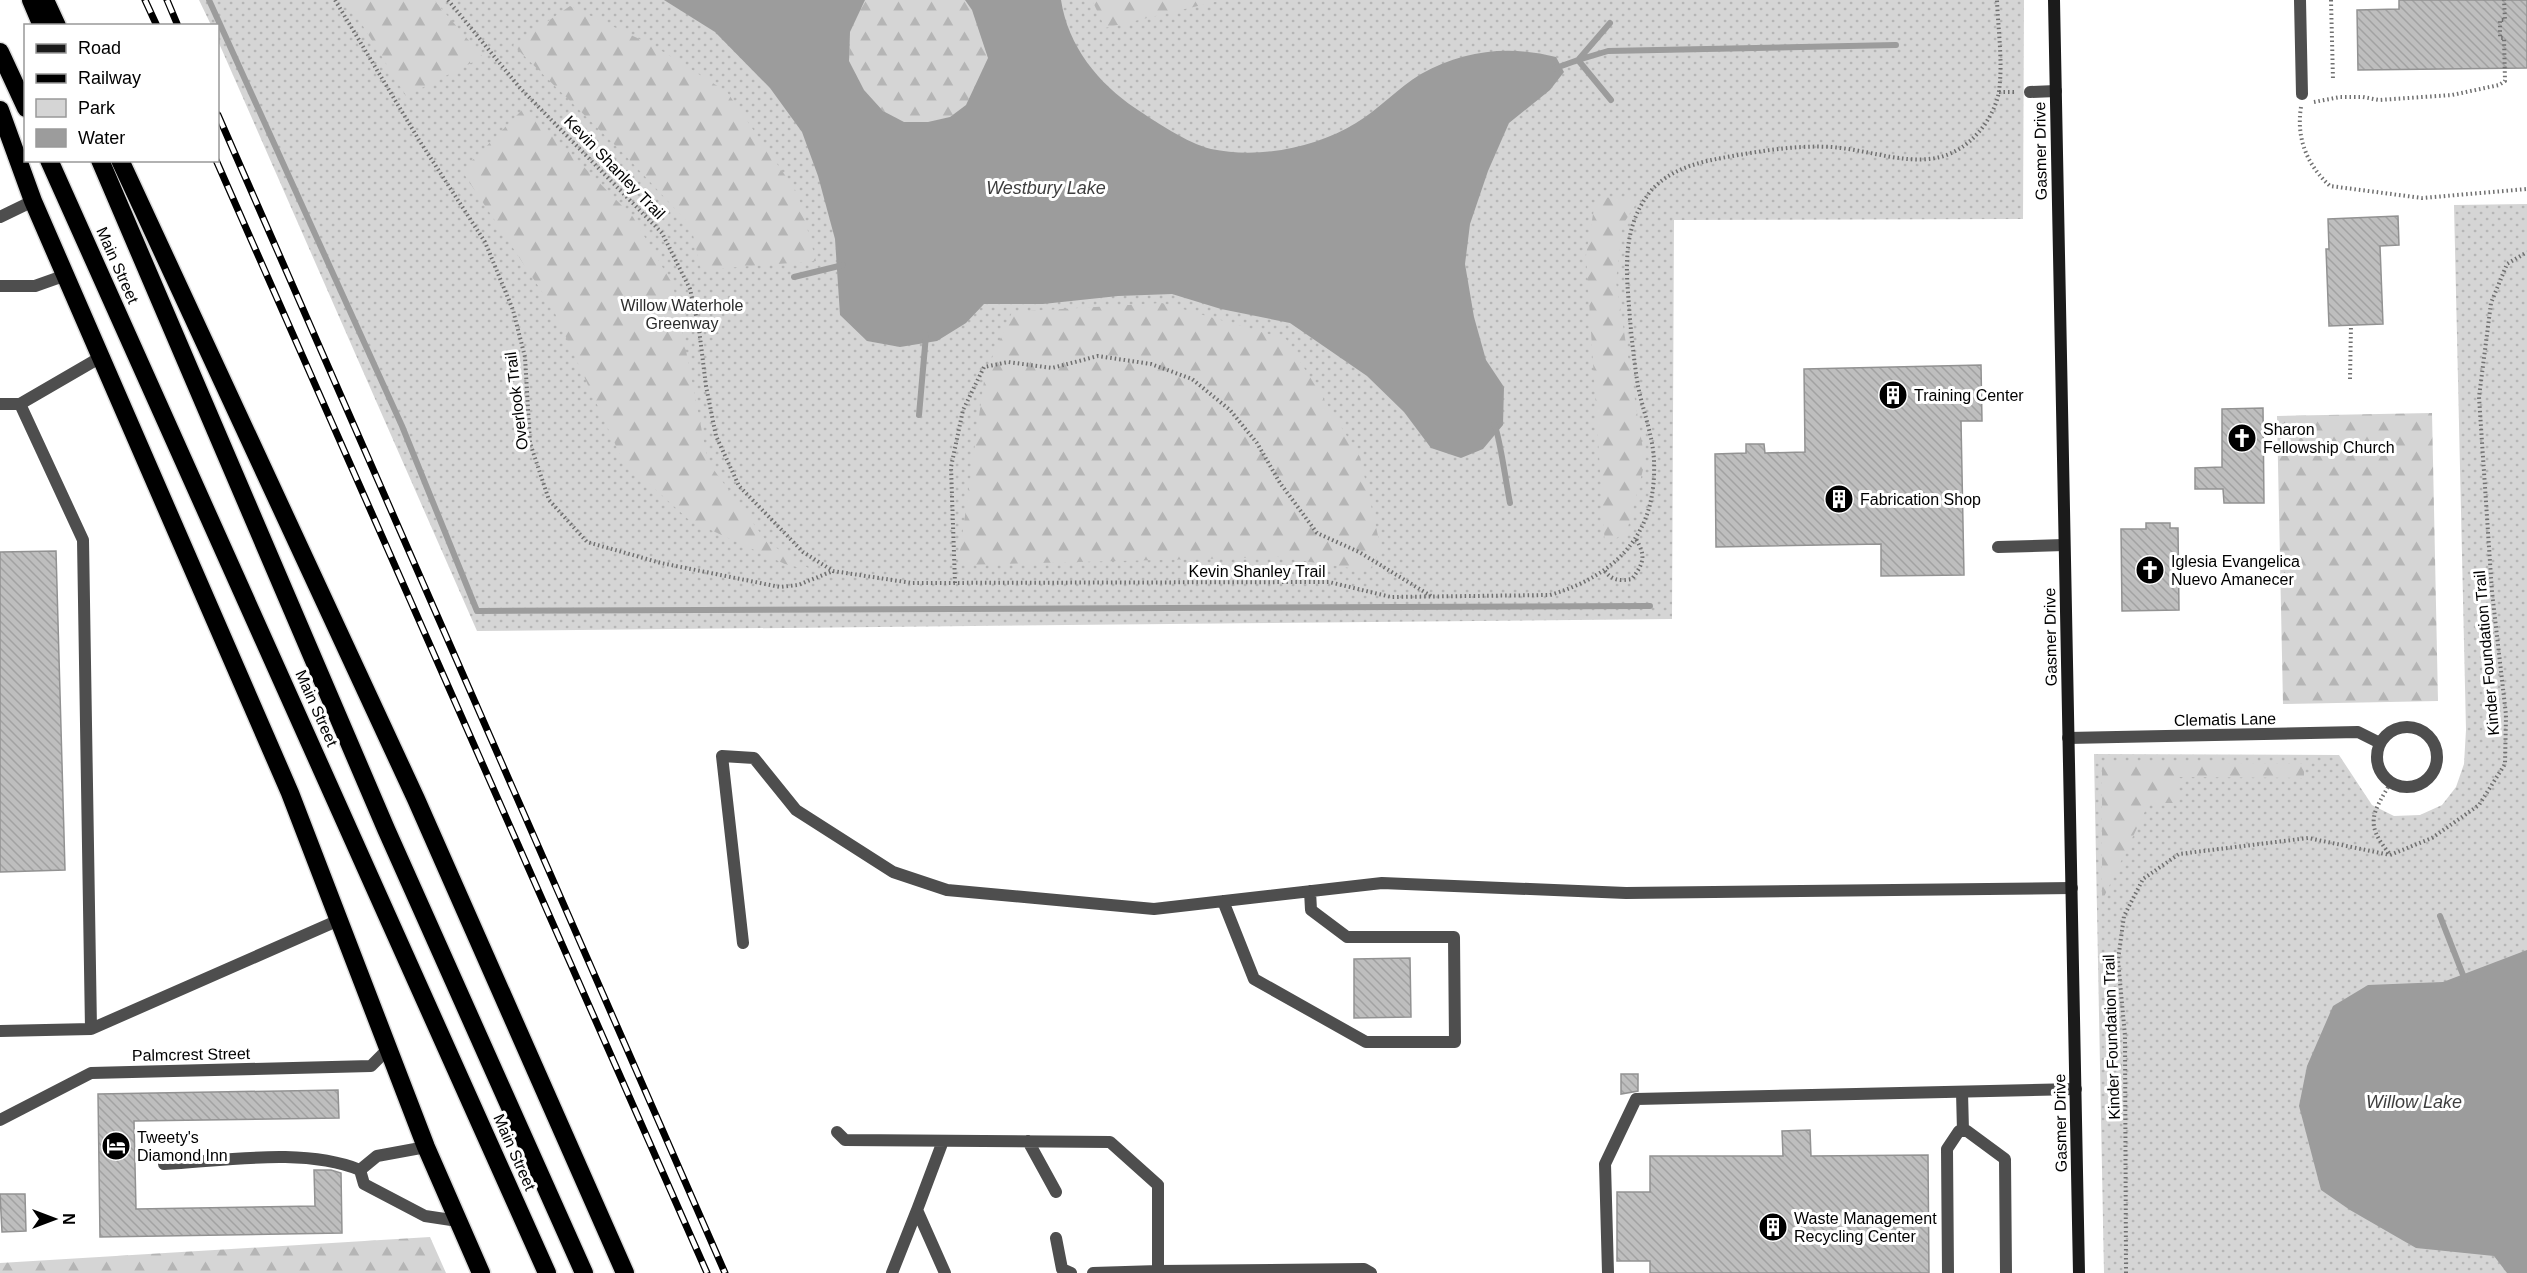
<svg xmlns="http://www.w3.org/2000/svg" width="2527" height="1273" font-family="Arial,sans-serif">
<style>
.green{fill:url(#green-dots)}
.forest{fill:url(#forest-firs)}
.water{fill:#9c9c9c}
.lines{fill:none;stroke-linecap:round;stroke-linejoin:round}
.stream{stroke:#9c9c9c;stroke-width:6}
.building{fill:url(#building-back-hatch);stroke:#929292;stroke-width:1.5}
.highway-casing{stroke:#dbdbdb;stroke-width:21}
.path{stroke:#707070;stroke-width:4;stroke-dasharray:1.5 3;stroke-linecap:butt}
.lane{stroke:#4e4e4e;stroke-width:12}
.street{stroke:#4e4e4e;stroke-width:12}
.secondary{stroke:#1b1b1b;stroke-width:12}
.highway{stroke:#000;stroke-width:18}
.rail-casing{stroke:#000;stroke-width:7}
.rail{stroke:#fff;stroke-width:4.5;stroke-dasharray:14;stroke-linecap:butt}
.labels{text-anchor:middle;stroke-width:6;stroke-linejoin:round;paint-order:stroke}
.street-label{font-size:16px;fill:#000;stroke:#fff}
.park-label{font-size:16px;fill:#2c2c2c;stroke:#fff}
.poi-label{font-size:16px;fill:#000;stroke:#fff;text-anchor:start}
.water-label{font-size:18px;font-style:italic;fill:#3d3d3d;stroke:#fff}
</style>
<defs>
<pattern id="green-dots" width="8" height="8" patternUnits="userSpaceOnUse" patternTransform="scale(1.5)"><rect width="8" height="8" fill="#d5d5d5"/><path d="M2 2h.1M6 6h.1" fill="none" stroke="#b5b5b5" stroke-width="1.8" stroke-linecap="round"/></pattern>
<pattern id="forest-firs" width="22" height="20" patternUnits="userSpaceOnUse" patternTransform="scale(1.5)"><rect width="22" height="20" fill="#d5d5d5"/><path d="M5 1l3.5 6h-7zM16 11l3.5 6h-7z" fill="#b5b5b5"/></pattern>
<pattern id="building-back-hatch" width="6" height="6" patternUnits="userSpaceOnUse" patternTransform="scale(1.5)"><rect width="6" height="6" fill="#bebebe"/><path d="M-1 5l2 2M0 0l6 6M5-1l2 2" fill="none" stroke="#a2a2a2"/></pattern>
</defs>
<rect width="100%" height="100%" fill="#fff"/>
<!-- green -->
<path class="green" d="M 199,0 L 2024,0 L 2023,219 L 1674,220 L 1672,619 L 477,631 L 218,41 L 218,26 L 211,25 Z
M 2527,204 L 2527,1273 L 2104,1273 L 2094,754 L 2339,755 L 2372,805 L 2394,816 L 2420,815 L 2442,805 L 2456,787 L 2464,764 L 2466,730 L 2454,205 Z"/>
<!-- forest -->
<path class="forest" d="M 347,0 L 434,0 L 483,57 L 406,96 Z
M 865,0 L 965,0 L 972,10 L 988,58 L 966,105 L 950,117 L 928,122 L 904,122 L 883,111 L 864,90 L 849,61 L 850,32 Z
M 1092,0 L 1223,0 L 1105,28 Z
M 570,6 L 654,46 L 727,92 L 798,194 L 816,261 L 701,270 L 691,226 L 624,154 L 513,45 Z
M 525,107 L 633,217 L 673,285 L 708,462 L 767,542 L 813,571 L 785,564 L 689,520 L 622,459 L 552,307 L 462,171 Z
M 1596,197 L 1639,199 L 1622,226 L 1616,282 L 1645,462 L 1627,531 L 1605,546 L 1586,255 Z
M 1162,303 L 1286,339 L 1360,457 L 1381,549 L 1369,571 L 1278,557 L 958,565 L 985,374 L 1012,312 Z
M 2432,413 L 2438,701 L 2283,704 L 2277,416 Z
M 2102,762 L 2304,764 L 2304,778 L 2177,777 L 2177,803 L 2149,803 L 2102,901 Z
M 430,1237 L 446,1273 L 0,1273 L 0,1263 Z"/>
<!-- water -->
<path class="water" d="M 664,0 L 865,0 L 850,32 L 849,61 L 864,90 L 883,111 L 904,122 L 928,122 L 950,117 L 966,105 L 988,58 L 972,10 L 965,0 L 1061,0 C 1068,46 1098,83 1135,108 C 1156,122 1187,143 1211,149 C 1259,159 1315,148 1356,123 C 1379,109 1398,88 1421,74 C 1464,50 1509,45 1556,57 L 1564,72 L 1550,90 L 1509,123 L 1488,171 L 1470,224 L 1465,264 L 1474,317 L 1486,360 L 1504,387 L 1503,425 L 1483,449 L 1461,458 L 1431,448 L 1404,412 L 1367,376 L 1290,323 L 1221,309 L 1172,294 L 1118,296 L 1043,304 L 984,304 L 966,323 L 937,341 L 900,347 L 867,341 L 840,315 L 835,239 L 818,176 L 802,132 L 770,88 L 715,32 Z
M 2527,950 L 2527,1273 L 2507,1273 L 2494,1256 L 2416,1248 L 2350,1210 L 2321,1190 L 2299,1106 L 2307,1066 L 2333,1006 L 2368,985 L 2443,982 Z"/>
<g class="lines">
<!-- stream -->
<path class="stream" d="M 209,0 L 402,426 L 477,611 L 1650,606
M 1579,59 L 1610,23
M 1578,60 L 1608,51 L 1896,45
M 1553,69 L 1578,60 L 1611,100
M 794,277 L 843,265
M 919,415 L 926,335
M 1494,424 C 1499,431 1507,489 1510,503
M 2440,916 L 2465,980"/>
</g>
<!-- building -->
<path class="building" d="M 2399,0 L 2527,0 L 2527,68 L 2358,70 L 2357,10 L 2399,9 Z
M 2398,216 L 2399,245 L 2380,246 L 2383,324 L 2329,326 L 2326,249 L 2329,249 L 2328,219 Z
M 1981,365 L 1982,421 L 1961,421 L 1964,575 L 1881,576 L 1881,544 L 1716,547 L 1715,454 L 1746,453 L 1746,444 L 1764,444 L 1765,453 L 1805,452 L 1804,369 Z
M 2263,408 L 2264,503 L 2224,503 L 2223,489 L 2195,489 L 2195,468 L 2222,467 L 2222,409 Z
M 2146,523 L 2170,523 L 2170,528 L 2178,528 L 2179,610 L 2122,611 L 2121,529 L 2146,529 Z
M 56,551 L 65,870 L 0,872 L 0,552 Z
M 1410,958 L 1411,1017 L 1354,1018 L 1354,959 Z
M 1621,1074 L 1638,1074 L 1638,1091 L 1621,1094 Z
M 338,1090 L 339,1118 L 134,1121 L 136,1209 L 315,1206 L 314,1170 L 331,1170 L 341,1173 L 342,1233 L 100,1237 L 98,1094 Z
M 1810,1130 L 1811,1156 L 1928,1155 L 1929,1273 L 1650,1273 L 1650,1261 L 1617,1261 L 1617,1192 L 1650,1192 L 1650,1156 L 1783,1156 L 1782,1131 Z
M 0,1194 L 25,1194 L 26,1231 L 2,1232 Z"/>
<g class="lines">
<!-- highway casing -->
<g class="highway-casing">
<path id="highway" d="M 31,0 L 42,26
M 45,0 L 57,26
M 0,52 L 26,108
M 0,110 L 33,201 L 290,793 L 426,1147 L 481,1273
M 49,160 L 547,1273
M 100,160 L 386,829 L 584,1273
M 120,160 L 416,799 L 625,1273"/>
</g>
<!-- path -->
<path class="path" d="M 335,0 L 419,140 L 485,242 L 513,310 L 525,357 L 530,443 L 549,500 L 587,542 L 661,563 L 780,587 L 798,585 L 833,571
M 448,0 L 520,88 L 662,233 L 690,289 L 699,329 L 706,386 L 716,436 L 739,486 L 803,552 L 833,571 L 912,583 L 1329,582 L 1391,597 L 1550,595 C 1617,575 1657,534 1654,461 C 1653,436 1643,411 1638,386 C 1633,355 1630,323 1628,292 C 1625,256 1627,221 1650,192 C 1669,169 1699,162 1727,157 C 1761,151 1795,145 1831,147 C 1885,151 1936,180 1978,133 C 1988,122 1997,105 1999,91 C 2003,62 1998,29 1997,0
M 2331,0 L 2333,80
M 1999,92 L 2017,92
M 2314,102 L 2340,97 L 2363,97 L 2379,100 L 2452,95 L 2499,85 L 2505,81 L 2504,38 L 2500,38 L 2500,20 L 2505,20 L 2504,0
M 2301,107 C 2296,138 2307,165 2330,186 L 2422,198 L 2527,189
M 2350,379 L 2351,325
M 1605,571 C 1612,581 1621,581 1632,579 C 1644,563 1646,556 1636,539
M 955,583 L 951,467 L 963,410 L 984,367 L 1008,362 L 1052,368 L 1098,356 L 1151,364 L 1192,379 L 1230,410 L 1257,443 L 1280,483 L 1317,533 L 1359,552 L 1431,596
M 2389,853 C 2364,823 2373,813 2391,782
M 2126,1273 L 2125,1036 L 2118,960 L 2124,916 L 2143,879 L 2179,854 L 2308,838 L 2390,855 L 2432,838 L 2479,805 L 2505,764 L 2506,715 L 2492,592 L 2479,397 L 2491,303 L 2507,264 L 2527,252"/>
<!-- lane -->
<path class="lane" d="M 2300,0 L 2302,94
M 2030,92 L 2056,91
M 0,217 L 33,201
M 0,286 L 35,286 L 66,275
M 0,404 L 20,404 L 101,357
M 20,404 L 83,540 L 91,1029 L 339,920
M 1998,547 L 2064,545
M 1223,901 L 1254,979 L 1366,1042 L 1455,1042 L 1454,937 L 1347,937 L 1311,910 L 1310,891
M 743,943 L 722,756 L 754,758 L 796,810 L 893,872 L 947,890 L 1154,909 L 1382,883 L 1626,893 L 2072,888
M 0,1031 L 91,1029
M 1962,1092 L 1963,1131
M 837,1132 L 845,1140 L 1110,1142 L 1158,1185 L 1158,1271 L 1364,1269 L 1371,1273
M 943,1141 L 917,1210 L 945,1273
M 1028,1141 L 1056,1192
M 426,1147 L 377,1156 L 360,1170 L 364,1184 L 425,1216 L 458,1221
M 164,1164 C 225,1161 303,1147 360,1170
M 1056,1238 L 1062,1269 L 1071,1273
M 892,1273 L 917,1210
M 1093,1273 L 1158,1271
M 1608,1273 L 1605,1164 L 1636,1099 L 2076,1089
M 1948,1273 L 1947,1149 L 1959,1131 L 1967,1131 L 2005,1159 L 2006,1273"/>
<!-- street -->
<path class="street" d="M2377 757a30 30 0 1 1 60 0a30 30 0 1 1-60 0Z
M 2068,738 L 2358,732 L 2380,743
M 0,1120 L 91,1073 L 371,1066 L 387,1050"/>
<!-- secondary -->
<path class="secondary" d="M 2054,0 L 2079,1273"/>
<!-- highway -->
<use href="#highway" class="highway"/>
<!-- rail casing -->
<g class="rail-casing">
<path id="rail" d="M 145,0 L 157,26
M 167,0 L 178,26
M 218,115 L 725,1273
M 216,160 L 707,1273"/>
</g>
<!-- rail -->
<use href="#rail" class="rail"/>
</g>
<!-- icons -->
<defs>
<g id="building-disc" transform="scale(1.5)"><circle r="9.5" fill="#000" stroke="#fff"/><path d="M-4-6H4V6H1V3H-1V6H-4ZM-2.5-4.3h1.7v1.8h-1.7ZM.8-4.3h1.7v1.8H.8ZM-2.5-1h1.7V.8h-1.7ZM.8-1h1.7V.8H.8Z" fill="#fff"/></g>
<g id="church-disc" transform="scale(1.5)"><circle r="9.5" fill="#000" stroke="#fff"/><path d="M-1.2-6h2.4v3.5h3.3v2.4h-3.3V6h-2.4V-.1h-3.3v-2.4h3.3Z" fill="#fff"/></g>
<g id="hotel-disc" transform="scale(1.5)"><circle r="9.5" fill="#000" stroke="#fff"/><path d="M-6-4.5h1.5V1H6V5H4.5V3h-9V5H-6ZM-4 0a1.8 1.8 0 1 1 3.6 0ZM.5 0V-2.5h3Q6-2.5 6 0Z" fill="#fff"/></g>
</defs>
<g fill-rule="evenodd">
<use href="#building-disc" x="1893" y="395"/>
<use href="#church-disc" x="2242" y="438"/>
<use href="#building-disc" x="1839" y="499"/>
<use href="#church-disc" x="2150" y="570"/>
<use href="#hotel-disc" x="116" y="1146"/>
<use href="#building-disc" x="1773" y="1227"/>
</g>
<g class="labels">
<!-- street labels -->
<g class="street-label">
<text transform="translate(2040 151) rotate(-91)" y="6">Gasmer Drive</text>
<text transform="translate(615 167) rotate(46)" y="6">Kevin Shanley Trail</text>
<text transform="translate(118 265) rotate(66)" y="6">Main Street</text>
<text transform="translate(516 401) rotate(-97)" y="6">Overlook Trail</text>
<text x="1257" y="577">Kevin Shanley Trail</text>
<text transform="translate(2050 637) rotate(-91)" y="6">Gasmer Drive</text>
<text transform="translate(2486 653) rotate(-95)" y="6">Kinder Foundation Trail</text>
<text transform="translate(317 708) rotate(66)" y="6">Main Street</text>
<text transform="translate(2225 719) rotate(-1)" y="6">Clematis Lane</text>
<text transform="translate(2111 1037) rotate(-92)" y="6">Kinder Foundation Trail</text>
<text transform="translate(191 1054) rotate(-1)" y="6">Palmcrest Street</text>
<text transform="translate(2060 1123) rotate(-91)" y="6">Gasmer Drive</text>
<text transform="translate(515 1152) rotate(66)" y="6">Main Street</text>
</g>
<!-- park labels -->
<g class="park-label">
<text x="682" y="311">Willow Waterhole<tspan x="682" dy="18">Greenway</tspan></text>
</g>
<!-- poi labels -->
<g class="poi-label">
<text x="1914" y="401">Training Center</text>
<text x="2263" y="435">Sharon<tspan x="2263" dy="18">Fellowship Church</tspan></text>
<text x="1860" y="505">Fabrication Shop</text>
<text x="2171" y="567">Iglesia Evangelica<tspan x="2171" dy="18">Nuevo Amanecer</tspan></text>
<text x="137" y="1143">Tweety's<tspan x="137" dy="18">Diamond Inn</tspan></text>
<text x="1794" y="1224">Waste Management<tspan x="1794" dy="18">Recycling Center</tspan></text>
</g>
<!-- water labels -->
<g class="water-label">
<text x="1046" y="194">Westbury Lake</text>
<text x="2414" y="1108">Willow Lake</text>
</g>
</g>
<!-- legend -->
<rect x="24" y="24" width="195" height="138" fill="#ffffff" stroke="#999999" stroke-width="1.5"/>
<rect x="36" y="44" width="30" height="9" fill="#1b1b1b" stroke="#999999" stroke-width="1.5"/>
<text x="78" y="54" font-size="18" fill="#000000">Road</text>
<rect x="36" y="74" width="30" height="9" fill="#000000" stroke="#999999" stroke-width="1.5"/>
<text x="78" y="84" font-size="18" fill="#000000">Railway</text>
<rect x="36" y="99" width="30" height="18" fill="#d5d5d5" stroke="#999999" stroke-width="1.5"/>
<text x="78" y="114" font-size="18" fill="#000000">Park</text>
<rect x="36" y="129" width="30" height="18" fill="#9c9c9c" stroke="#999999" stroke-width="1.5"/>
<text x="78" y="144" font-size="18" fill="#000000">Water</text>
<!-- north arrow -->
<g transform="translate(54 1219) rotate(90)" stroke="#ffffff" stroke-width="4.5" paint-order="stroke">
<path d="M0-4.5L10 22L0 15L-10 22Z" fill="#000000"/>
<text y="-9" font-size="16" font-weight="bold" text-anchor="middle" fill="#000000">N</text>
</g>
</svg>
